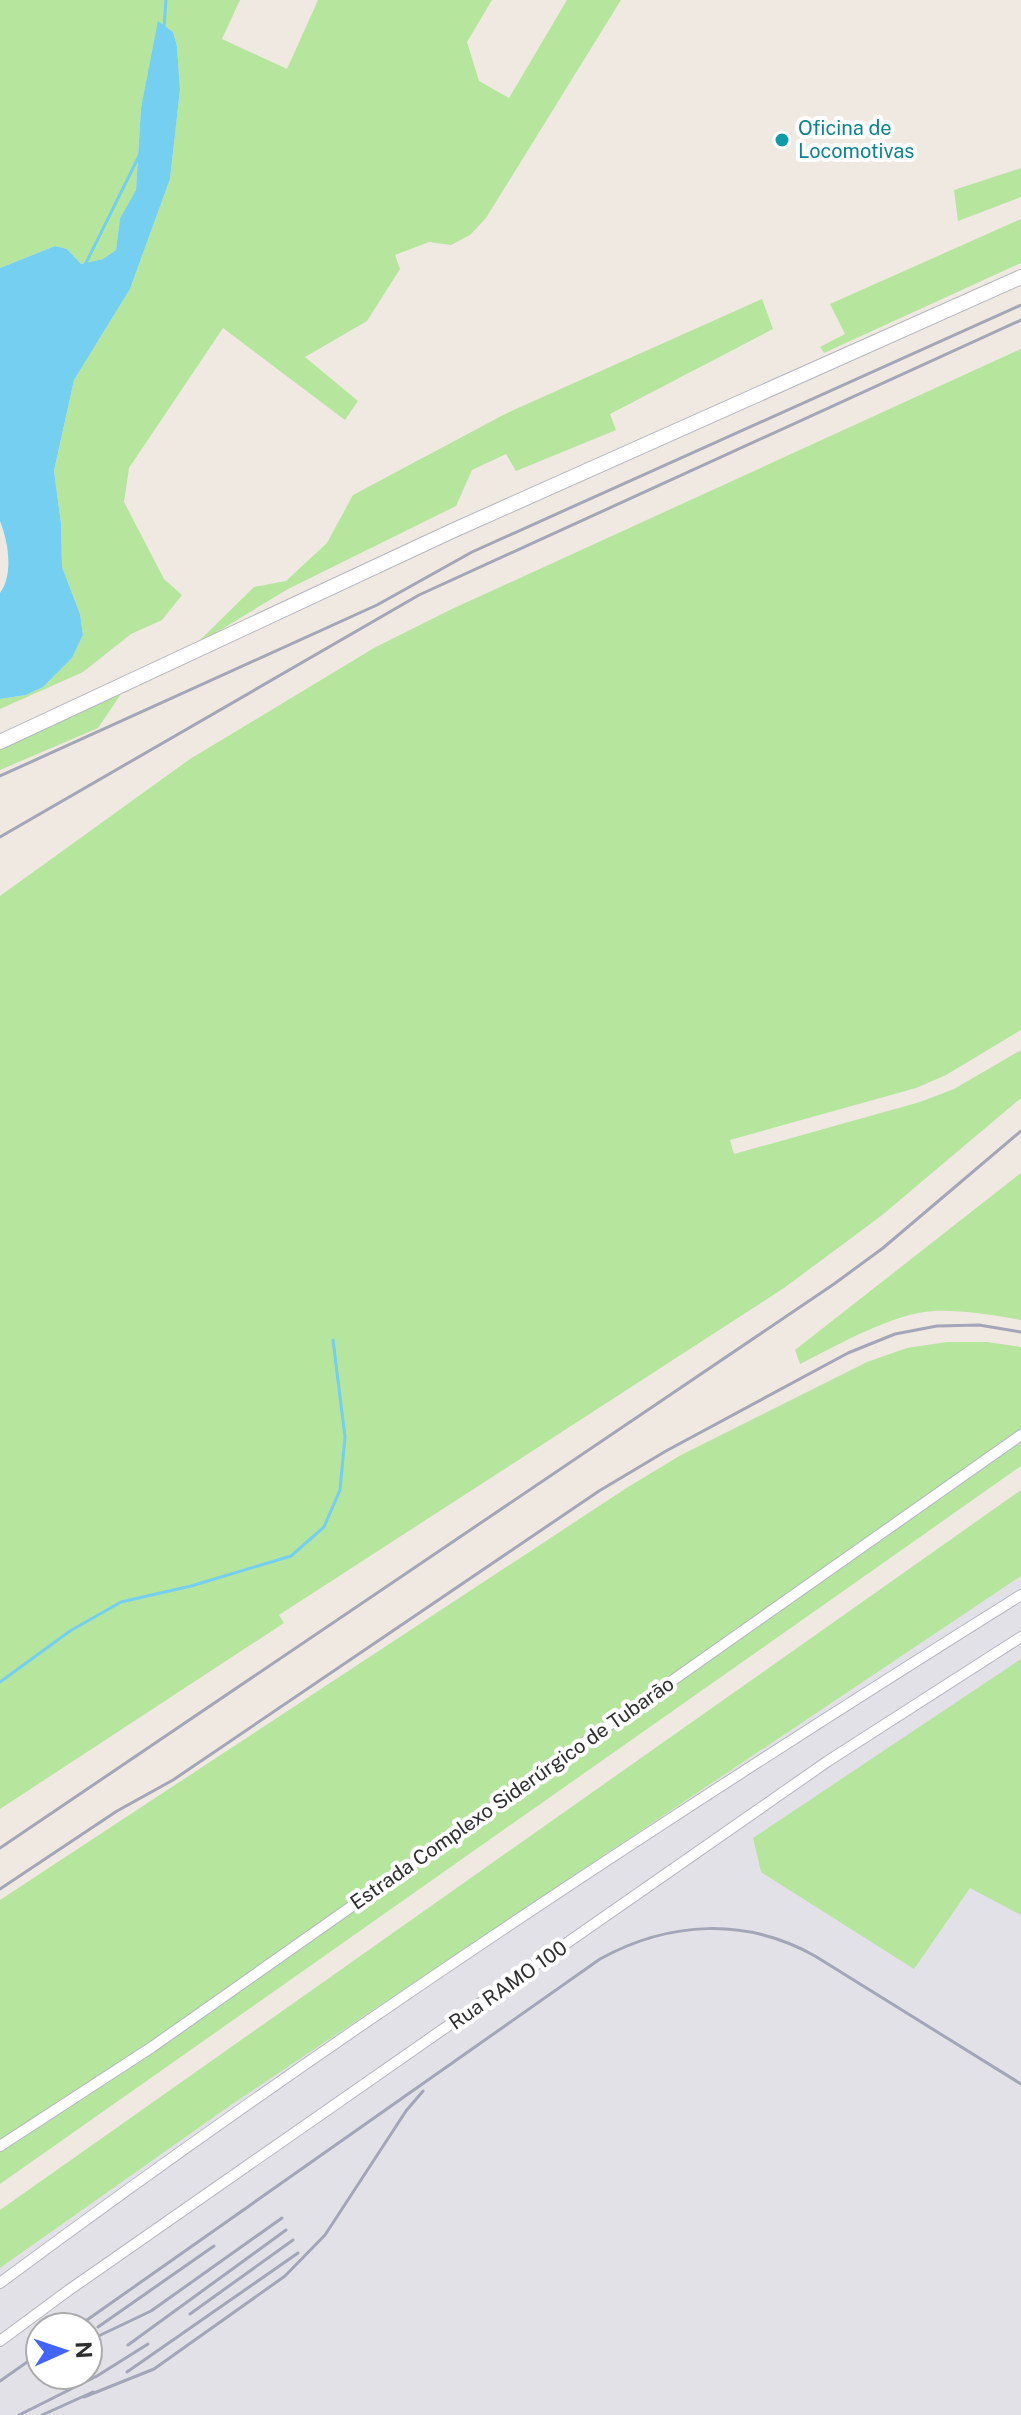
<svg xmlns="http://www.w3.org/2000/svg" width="1021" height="2415" font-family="'Public Sans',sans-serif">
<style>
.industrial{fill:#e3e1e8;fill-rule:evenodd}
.green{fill:#b6e59e}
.water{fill:#75cff0}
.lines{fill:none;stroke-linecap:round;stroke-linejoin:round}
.stream{stroke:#75cff0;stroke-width:3}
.street-casing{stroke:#b4b7c1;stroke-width:12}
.secondary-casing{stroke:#b4b7c1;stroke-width:16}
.street{stroke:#fff;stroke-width:10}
.secondary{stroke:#fff;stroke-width:14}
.rail{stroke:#a3a6b8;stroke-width:3}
.culture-dot{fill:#0f9aa8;stroke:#fff;stroke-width:3}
.labels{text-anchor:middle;stroke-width:8;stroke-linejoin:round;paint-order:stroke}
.culture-label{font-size:20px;fill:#0d838f;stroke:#fff;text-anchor:start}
.street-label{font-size:20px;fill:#2e2e2e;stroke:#fff}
</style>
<rect width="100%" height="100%" fill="#efe9e1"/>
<!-- industrial -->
<path class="industrial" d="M 1021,1576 L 1021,2415 L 0,2415 L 0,2268 L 231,2105 ZM 40,2327 L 88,2327 L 88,2375 L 40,2375 Z"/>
<!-- green -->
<path class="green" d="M 0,0 L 240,0 L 222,39 L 287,69 L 318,0 L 492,0 L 467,42 L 479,81 L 509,98 L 567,0 L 621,0 L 486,218 L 470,235 L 451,245 L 429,242 L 395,255 L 400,269 L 367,321 L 305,357 L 358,401 L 345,420 L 223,328 L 129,468 L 124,502 L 164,579 L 182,595 L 162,620 L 131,634 L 83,672 L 0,709 L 0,699 L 26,695 L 43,687 L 72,658 L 83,635 L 80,614 L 62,567 L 61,523 L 54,471 L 74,380 L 130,289 L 170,179 L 180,90 L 177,46 L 173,32 L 159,22 L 141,108 L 136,190 L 120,218 L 116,250 L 103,259 L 81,264 L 67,249 L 55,246 L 0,268 Z
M 1021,168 L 1021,197 L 958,221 L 954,190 Z
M 1021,219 L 1021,263 L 824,353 L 820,347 L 845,334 L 830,304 Z
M 762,299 L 773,329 L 610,414 L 616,430 L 516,471 L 506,454 L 472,470 L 456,506 L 288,589 L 194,646 L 254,587 L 286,581 L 327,543 L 353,495 L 507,413 Z
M 1021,349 L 1021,1030 L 946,1075 L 916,1088 L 730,1140 L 734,1154 L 920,1102 L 954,1089 L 1021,1050 L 1021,1098 L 881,1216 L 784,1288 L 279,1615 L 284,1623 L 0,1809 L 0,896 L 190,759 L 374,648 L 452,609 Z
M 121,694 L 98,728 L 0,770 L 0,746 Z
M 1021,1173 L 1021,1320 C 994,1315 961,1310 934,1311 C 893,1313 836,1346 800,1364 L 795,1350 Z
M 947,1342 L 987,1342 L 1021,1347 L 1021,1466 L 0,2184 L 0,1900 L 628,1487 L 681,1455 L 867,1362 L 907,1348 Z
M 1021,1490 L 1021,1576 L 231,2105 L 0,2268 L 0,2210 Z
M 1021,1659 L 1021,1915 L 970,1888 L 914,1969 L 761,1872 L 753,1838 Z"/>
<!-- water -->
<path class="water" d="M 158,21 L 173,32 L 177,46 L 180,90 L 170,179 L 130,289 L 74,380 L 54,471 L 61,523 L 62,567 L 80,614 L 83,635 L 72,658 L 43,687 L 26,695 L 0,699 L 0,593 C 14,574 8,541 0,521 L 0,268 L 55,246 L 67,249 L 81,264 L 103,259 L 116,250 L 120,218 L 136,190 L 141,108 Z"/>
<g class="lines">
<!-- stream -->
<path class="stream" d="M 164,28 L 166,0
M 84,267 L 141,152
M 0,1682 L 70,1631 L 121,1602 L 191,1586 L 291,1556 L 324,1527 L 340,1490 L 345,1437 L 333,1340"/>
<!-- street casing -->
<g class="street-casing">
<path id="street" d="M 0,2146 L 152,2047 L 1021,1435
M 0,2283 C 330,2038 673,1813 1021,1595
M 0,2341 L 69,2290 L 828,1761 L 1021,1637"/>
</g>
<!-- secondary casing -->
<g class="secondary-casing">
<path id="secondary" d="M 0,742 L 452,531 L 1021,277"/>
</g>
<!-- street -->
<use href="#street" class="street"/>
<!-- secondary -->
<use href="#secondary" class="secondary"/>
<!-- rail -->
<path class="rail" d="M 0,776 L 377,605 L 472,552 L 1021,305
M 0,837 L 419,595 L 1021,320
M 0,1848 L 834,1284 L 883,1248 L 1021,1131
M 0,1889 L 117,1811 L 173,1780 L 599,1491 L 666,1451 L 848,1353 L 895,1334 L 937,1326 L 979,1325 L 1021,1332
M 190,2314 L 293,2240
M 77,2327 L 600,1959 C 669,1921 746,1917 815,1956 L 1021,2084
M 98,2327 L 214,2246
M 88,2341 L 151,2311 L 282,2218
M 128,2345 L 286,2230
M 127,2372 L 298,2253
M 0,2381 L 40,2353
M 84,2397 L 154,2369 L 285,2276 L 325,2235 L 406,2111 L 423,2091
M 19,2415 L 97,2376 L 148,2344
M 42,2415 L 93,2392"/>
</g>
<!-- markers -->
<circle class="culture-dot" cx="782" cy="140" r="8"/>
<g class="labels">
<!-- culture labels -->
<g class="culture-label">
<text x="798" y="135">Oficina de<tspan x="798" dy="23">Locomotivas</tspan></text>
</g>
<!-- street labels -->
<g class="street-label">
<text transform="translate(512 1793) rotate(-35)" y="7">Estrada Complexo Siderúrgico de Tubarão</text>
<text transform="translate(508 1985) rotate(-35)" y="7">Rua RAMO 100</text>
</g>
</g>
<!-- north arrow -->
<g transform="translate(64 2351) rotate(87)"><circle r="38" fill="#ffffff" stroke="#ababab" stroke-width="2"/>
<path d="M0-6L14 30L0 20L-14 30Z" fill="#4264fb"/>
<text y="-12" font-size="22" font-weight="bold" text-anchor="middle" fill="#2e2e2e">N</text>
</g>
</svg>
